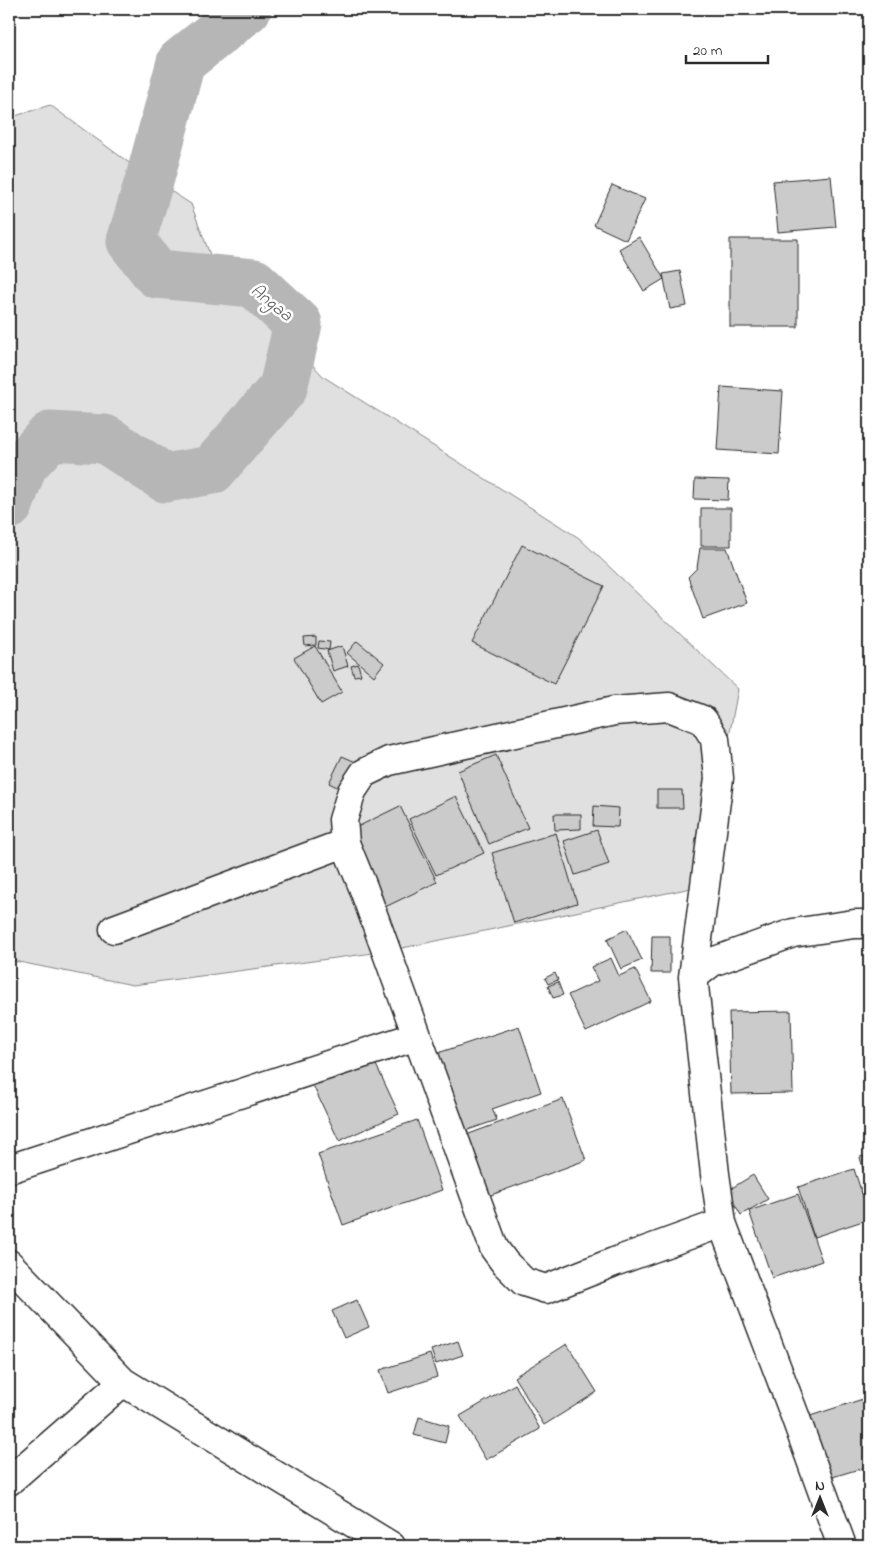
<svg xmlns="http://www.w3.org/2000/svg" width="878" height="1555" font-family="'Indie Flower',sans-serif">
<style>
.green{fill:#e0e0e0;stroke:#868686}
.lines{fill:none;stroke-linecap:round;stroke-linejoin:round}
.river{stroke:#b6b6b6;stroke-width:49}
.building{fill:#cbcbcb;stroke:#2b2b2b}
.minor-casing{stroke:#2b2b2b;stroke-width:31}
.minor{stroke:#fff;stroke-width:28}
.labels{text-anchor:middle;stroke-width:5;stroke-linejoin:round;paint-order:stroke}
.water-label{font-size:18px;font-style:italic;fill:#5c5c5c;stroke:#fff}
</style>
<rect width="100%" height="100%" fill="#fff"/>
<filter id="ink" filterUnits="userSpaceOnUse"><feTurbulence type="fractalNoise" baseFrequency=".02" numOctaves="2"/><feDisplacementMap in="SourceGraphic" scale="10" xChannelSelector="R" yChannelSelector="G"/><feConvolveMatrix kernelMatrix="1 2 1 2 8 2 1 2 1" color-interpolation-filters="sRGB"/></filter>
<g filter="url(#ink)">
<!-- green -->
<path class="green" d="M 50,105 L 150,178 L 191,204 L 212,260 L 324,377 L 579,538 L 738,689 L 701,886 L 388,951 L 133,985 L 9,960 L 9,118 Z"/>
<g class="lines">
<!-- river -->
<path class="river" d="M 9,505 L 23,465 L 50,436 L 105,439 L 165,478 L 212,470 L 283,388 L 298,324 L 254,283 L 157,274 L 131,241 L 150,178 L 181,62 L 247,9"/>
</g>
<!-- building -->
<path class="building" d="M 831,176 L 836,227 L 778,232 L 773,181 Z
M 612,185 L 645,199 L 626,240 L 594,225 Z
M 639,237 L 664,279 L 644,291 L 619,249 Z
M 730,239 L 798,239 L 798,327 L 730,327 Z
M 680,271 L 687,306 L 670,309 L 663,274 Z
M 721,387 L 783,391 L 779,454 L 717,450 Z
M 695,479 L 729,480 L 728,500 L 694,499 Z
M 701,508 L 731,508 L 731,546 L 701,546 Z
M 522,545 L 604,586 L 554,684 L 472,643 Z
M 700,548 L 727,548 L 747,603 L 703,619 L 688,577 L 697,568 Z
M 316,637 L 316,645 L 305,646 L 304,638 Z
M 319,641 L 330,642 L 329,650 L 318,648 Z
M 357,641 L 384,663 L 374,676 L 347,653 Z
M 315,646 L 342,692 L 321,704 L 294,658 Z
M 342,646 L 348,666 L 333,671 L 327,651 Z
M 358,664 L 361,675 L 354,676 L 351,666 Z
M 496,755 L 528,828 L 489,844 L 458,771 Z
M 342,756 L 356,762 L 343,790 L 329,783 Z
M 657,790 L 682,790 L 683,808 L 657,808 Z
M 456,796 L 484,853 L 436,875 L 409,819 Z
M 400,806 L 437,882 L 383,908 L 347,832 Z
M 594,806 L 619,808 L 618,827 L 593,826 Z
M 554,814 L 581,814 L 581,829 L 555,830 Z
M 597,830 L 609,864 L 575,875 L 564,841 Z
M 556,833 L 577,903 L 514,923 L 492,853 Z
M 627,929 L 642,960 L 621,969 L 607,939 Z
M 652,936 L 670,936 L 670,973 L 651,973 Z
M 611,958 L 619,976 L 635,969 L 651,1001 L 586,1032 L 568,995 L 598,981 L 591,967 Z
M 555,973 L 558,980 L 548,984 L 545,978 Z
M 558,982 L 563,995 L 553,998 L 548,986 Z
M 791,1011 L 793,1093 L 731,1094 L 729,1012 Z
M 519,1026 L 541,1092 L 492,1109 L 497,1120 L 465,1131 L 438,1053 Z
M 371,1054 L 399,1114 L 339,1141 L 311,1081 Z
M 563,1099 L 586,1160 L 483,1198 L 461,1137 Z
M 417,1120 L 442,1190 L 343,1225 L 318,1154 Z
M 869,1155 L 869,1193 L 860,1157 Z
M 854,1169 L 869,1215 L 869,1219 L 814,1237 L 798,1187 Z
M 753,1175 L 768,1199 L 741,1215 L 727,1191 Z
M 798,1194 L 822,1261 L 772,1278 L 749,1211 Z
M 357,1300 L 369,1327 L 344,1338 L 332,1311 Z
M 458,1341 L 463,1355 L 436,1364 L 431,1350 Z
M 567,1344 L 597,1392 L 544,1425 L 514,1377 Z
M 430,1354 L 437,1377 L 388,1393 L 380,1370 Z
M 515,1384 L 540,1429 L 486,1460 L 460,1416 Z
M 869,1397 L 869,1466 L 826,1479 L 807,1417 Z
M 419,1417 L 449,1426 L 445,1443 L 414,1435 Z"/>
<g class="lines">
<!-- minor casing -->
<g class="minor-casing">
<path id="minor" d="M 114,929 L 345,843
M 693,977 L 719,778 L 715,739 L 703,720 L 669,707 L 614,711 L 389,761 L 364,773 L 352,791 L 343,820 L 345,843 L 363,887 L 494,1248 L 505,1263 L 524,1282 L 546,1289 L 614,1262 L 722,1223
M 9,1169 L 417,1036
M 9,1264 L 123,1382 L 391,1546
M 9,1481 L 123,1382
M 842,1546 L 795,1416 L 722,1223 L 715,1174 L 693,977 L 712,962 L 793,933 L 854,924 L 869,924"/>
</g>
<!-- minor -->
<use href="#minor" class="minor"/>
</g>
</g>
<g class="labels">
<!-- water labels -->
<g class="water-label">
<text transform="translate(272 302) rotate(39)" y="6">Angaa</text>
</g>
</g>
<!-- margin -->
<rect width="878" height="1555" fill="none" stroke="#fff" stroke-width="30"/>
<rect x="15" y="15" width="848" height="1525" fill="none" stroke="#2b2b2b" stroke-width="2" filter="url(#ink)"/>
<!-- north arrow -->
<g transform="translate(820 1498)" stroke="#ffffff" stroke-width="4" paint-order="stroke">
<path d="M0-4L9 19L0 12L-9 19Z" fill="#2b2b2b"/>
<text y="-8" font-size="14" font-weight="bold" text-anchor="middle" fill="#2b2b2b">N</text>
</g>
<!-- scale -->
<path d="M686 55v8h82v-8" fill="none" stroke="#2b2b2b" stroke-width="2.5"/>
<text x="693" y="55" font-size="15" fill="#2b2b2b" stroke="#ffffff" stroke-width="4" paint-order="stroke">20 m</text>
</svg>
